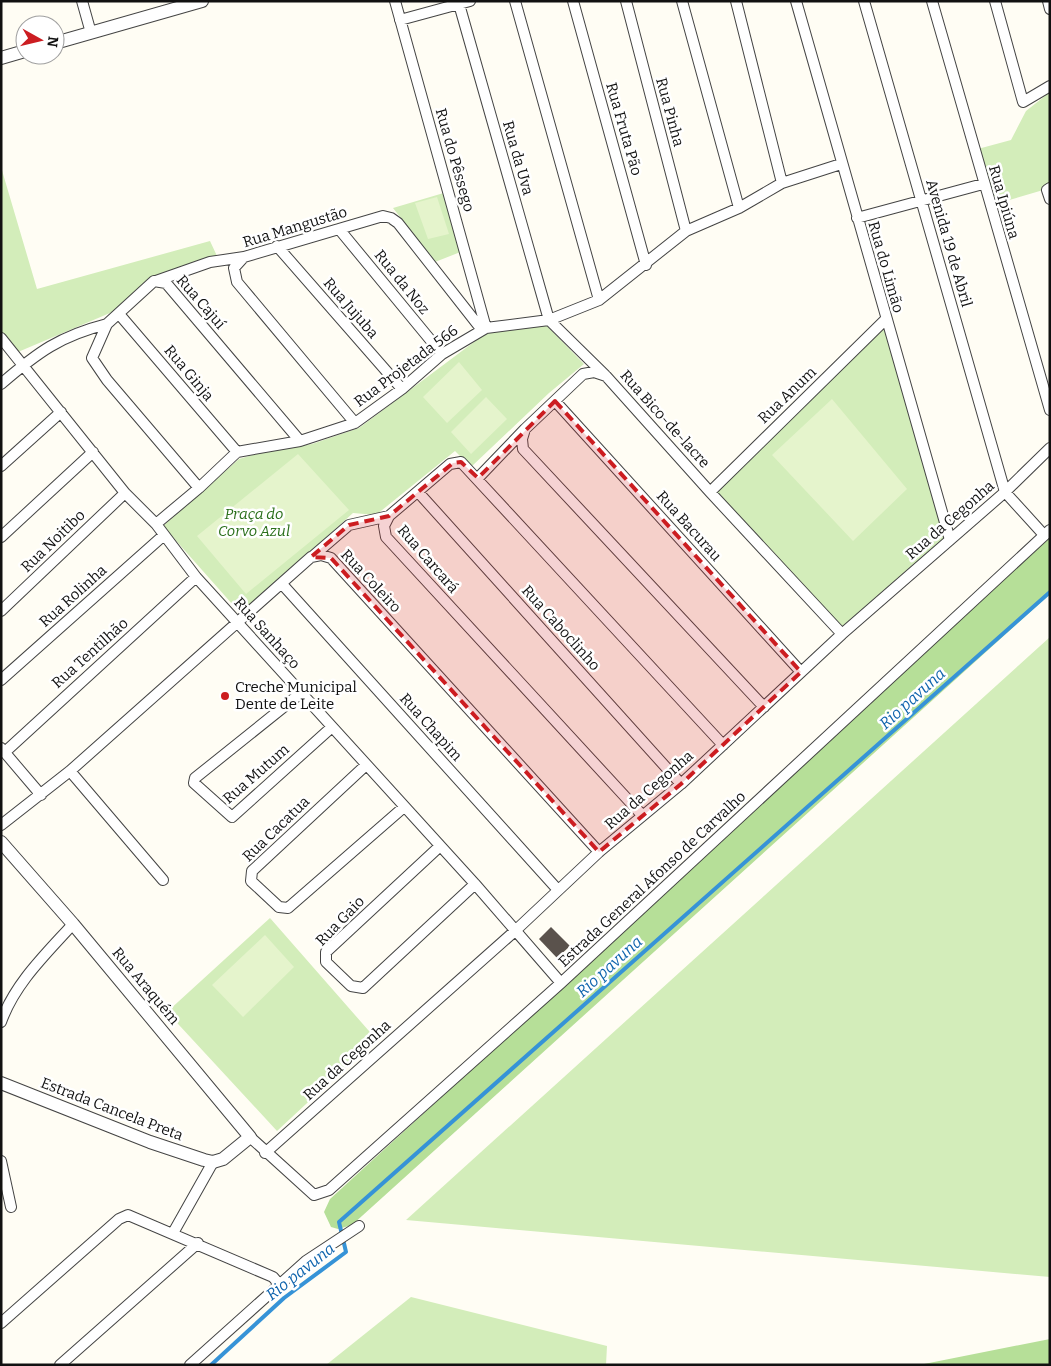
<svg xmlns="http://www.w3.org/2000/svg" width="1051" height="1366" font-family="Bitter,serif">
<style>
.green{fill:#d3edba}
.forest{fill:#b6df98}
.pitch{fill:#e5f4cc}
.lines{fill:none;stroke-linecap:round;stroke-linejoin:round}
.stream{stroke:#3693d7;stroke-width:4}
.building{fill:#5a524c}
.minor-casing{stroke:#444;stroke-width:12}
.tertiary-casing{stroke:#444;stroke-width:14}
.minor{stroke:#fff;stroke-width:10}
.tertiary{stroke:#fff;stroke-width:12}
.marked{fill:#cc1d21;fill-opacity:0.2;stroke:#cc1d21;stroke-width:4;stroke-dasharray:10 6;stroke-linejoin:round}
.poi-dot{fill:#cc1d21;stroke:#fff;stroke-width:2}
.labels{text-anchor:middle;stroke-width:5;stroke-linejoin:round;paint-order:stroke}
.street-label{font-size:15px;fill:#111;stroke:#fff}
.park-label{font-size:15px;font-style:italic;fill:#2a6f1b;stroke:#fff}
.poi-label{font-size:15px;fill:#111;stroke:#fff;text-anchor:start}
.water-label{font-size:16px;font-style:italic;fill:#0f64ad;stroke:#fff}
</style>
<rect width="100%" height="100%" fill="#fffdf4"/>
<!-- green -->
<path class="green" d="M 1050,92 L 1050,188 L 989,206 L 974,150 L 1011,140 L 1026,111 Z
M 1,167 L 37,289 L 210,241 L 217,256 L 156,277 L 117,310 L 18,352 L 1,331 Z
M 447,192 L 463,251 L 435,262 L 393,208 Z
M 546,325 L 584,364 L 549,393 L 471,467 L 455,451 L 376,515 L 353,513 L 241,614 L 163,526 L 239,459 L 259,453 L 312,444 L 359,428 L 482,336 L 491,332 Z
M 885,326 L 947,538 L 841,630 L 713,492 Z
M 1050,637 L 1050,1277 L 406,1220 Z
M 270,918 L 376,1039 L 277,1131 L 167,1012 Z
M 411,1297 L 607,1346 L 606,1365 L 326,1365 Z"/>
<!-- forest -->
<path class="forest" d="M 1050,537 L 1050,594 L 352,1225 L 338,1229 L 331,1227 L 324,1212 L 330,1199 L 563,986 Z
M 1050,1339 L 1050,1365 L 919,1365 Z"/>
<!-- pitch -->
<path class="pitch" d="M 437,197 L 449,234 L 428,239 L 415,203 Z
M 459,362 L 482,390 L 447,423 L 423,397 Z
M 486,397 L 507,419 L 471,454 L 451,432 Z
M 832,399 L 907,489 L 853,541 L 772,455 Z
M 298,454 L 349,510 L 246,594 L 197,536 Z
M 265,935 L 294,967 L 243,1017 L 212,985 Z"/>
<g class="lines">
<!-- stream -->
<path class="stream" d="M 211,1365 L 284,1298 L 346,1252 L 339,1222 L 1050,592"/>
</g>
<!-- building -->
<path class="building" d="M 551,927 L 570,946 L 557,958 L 539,939 Z"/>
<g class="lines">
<!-- minor casing -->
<g class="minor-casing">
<path id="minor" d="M 82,1 L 91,33
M 395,1 L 486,328
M 515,1 L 599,300
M 573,1 L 646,265
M 626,1 L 686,231
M 682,1 L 739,208
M 736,1 L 782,183
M 796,1 L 950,540
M 864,1 L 1005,492 L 1044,535
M 932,1 L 1050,410
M 995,1 L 1023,102 L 1050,86
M 1048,1 L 1050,9
M 459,4 L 549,320 L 605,375
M 400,20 L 470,1
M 1050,188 L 1047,190 L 1050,199
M 857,218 L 983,184
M 339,229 L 442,354
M 277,246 L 402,389
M 156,281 L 210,262 L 244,257
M 119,314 L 237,452
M 1,338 L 125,493 L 156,524 L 196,577 L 475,884 L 561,983
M 1,384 C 38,352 60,336 107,324
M 555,401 L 801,672
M 355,423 L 237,282 L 234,268 L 244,257 L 383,216 L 391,218 L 398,223 L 482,330
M 1,466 L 61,412
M 478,478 L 525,429
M 199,488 L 107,380 L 92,358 L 107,324 L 154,281 L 166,283 L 300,441
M 418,492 L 681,784
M 710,492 L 886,319
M 156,524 L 199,488 L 237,452 L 300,441 L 355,423 L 402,389 L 442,354 L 486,328 L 549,320 L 599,300 L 686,231 L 739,208 L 782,183 L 841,164
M 1,537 L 93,452
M 313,556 L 349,525 L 389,516
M 282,584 L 558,890
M 1,611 L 125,493
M 1,680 L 164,535
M 301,693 L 195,778 L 194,783 L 232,817 L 332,727
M 764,707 L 523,449 L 522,439 L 525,429 L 583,374 L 594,372 L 606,376 L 710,492 L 842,634
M 1,748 L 41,795
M 5,752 L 196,577
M 366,765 L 252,871 L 251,881 L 279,907 L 288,908 L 404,807
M 70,771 L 163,880
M 642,815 L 386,537 L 384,526 L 389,516 L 450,464 L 461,462 L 723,745
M 1,825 L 70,771 L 311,557 L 321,555 L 331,558 L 599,852
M 439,847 L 326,952 L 326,962 L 351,986 L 363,988 L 475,884
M 1,1022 C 15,983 46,954 73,924
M 250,1137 L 314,1195 L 329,1190 L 561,983 L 1050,530
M 265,1153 L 516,930 L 599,852 L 681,784 L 842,634 L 1005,492 L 1050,448
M 1,1161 L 11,1207
M 173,1233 L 213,1162
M 1,1323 L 119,1219 L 128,1215 L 273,1277 L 279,1284
M 60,1365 L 198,1243
M 190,1365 L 306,1261 L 359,1226"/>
</g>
<!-- tertiary casing -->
<g class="tertiary-casing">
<path id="tertiary" d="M 55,43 L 202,1
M 1,58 L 25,51
M 1,842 L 73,924 L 250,1137 L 223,1159 L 213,1162 L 204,1160 L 150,1142 L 1,1083"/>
</g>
<!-- minor -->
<use href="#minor" class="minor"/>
<!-- tertiary -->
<use href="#tertiary" class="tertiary"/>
</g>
<!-- marked area -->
<path class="marked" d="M 555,401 L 801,672 L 681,784 L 599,852 L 331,558 L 311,557 L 349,525 L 389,516 L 453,463 L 461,462 L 478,478 Z"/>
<!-- markers -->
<circle class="poi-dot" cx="225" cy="696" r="5"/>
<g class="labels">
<!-- street labels -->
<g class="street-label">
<text transform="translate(670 112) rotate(75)" y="5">Rua Pinha</text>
<text transform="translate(624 129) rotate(74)" y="5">Rua Fruta Pão</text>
<text transform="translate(518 158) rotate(74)" y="5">Rua da Uva</text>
<text transform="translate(455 160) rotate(74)" y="5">Rua do Pêssego</text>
<text transform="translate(1004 202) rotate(74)" y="5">Rua Ipiúna</text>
<text transform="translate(295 227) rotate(-17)" y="5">Rua Mangustão</text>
<text transform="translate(949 243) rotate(74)" y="5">Avenida 19 de Abril</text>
<text transform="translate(886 267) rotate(74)" y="5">Rua do Limão</text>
<text transform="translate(402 282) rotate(51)" y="5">Rua da Noz</text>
<text transform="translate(201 302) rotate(49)" y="5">Rua Cajuí</text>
<text transform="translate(351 308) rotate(49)" y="5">Rua Jujuba</text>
<text transform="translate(406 366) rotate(-37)" y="5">Rua Projetada 566</text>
<text transform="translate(189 373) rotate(50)" y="5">Rua Ginja</text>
<text transform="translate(787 395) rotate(-44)" y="5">Rua Anum</text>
<text transform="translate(665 419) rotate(48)" y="5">Rua Bico-de-lacre</text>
<text transform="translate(950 520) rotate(-41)" y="5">Rua da Cegonha</text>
<text transform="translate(689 526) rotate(48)" y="5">Rua Bacurau</text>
<text transform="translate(53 541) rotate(-44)" y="5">Rua Noitibo</text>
<text transform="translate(428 559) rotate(49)" y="5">Rua Carcará</text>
<text transform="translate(371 581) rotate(47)" y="5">Rua Coleiro</text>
<text transform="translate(73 596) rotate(-42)" y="5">Rua Rolinha</text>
<text transform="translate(561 628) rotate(48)" y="5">Rua Caboclinho</text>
<text transform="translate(267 633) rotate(48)" y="5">Rua Sanhaço</text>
<text transform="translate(90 653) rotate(-42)" y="5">Rua Tentilhão</text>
<text transform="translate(431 727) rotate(48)" y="5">Rua Chapim</text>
<text transform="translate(256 774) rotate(-41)" y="5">Rua Mutum</text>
<text transform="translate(649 790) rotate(-41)" y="5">Rua da Cegonha</text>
<text transform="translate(276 829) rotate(-44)" y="5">Rua Cacatua</text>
<text transform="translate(652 879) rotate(-43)" y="5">Estrada General Afonso de Carvalho</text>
<text transform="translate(340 921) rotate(-46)" y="5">Rua Gaio</text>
<text transform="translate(146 986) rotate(50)" y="5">Rua Araquém</text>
<text transform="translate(347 1060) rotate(-42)" y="5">Rua da Cegonha</text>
<text transform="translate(112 1109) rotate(21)" y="5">Estrada Cancela Preta</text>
</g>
<!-- park labels -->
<g class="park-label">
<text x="254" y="519">Praça do<tspan x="254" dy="17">Corvo Azul</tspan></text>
</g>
<!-- poi labels -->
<g class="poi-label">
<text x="235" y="692">Creche Municipal<tspan x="235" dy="17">Dente de Leite</tspan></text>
</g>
<!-- water labels -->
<g class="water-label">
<text transform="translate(912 698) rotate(-42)" y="6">Rio pavuna</text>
<text transform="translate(609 966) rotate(-42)" y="6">Rio pavuna</text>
<text transform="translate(300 1271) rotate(-38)" y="6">Rio pavuna</text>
</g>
</g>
<!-- border -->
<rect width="1051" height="1366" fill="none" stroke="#111111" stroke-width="5"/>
<!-- north arrow -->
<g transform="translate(40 40) rotate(98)"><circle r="24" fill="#ffffff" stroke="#a0a0a0"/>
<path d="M0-4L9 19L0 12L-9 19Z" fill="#cc1d21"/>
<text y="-8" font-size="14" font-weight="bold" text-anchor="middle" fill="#111111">N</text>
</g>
</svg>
